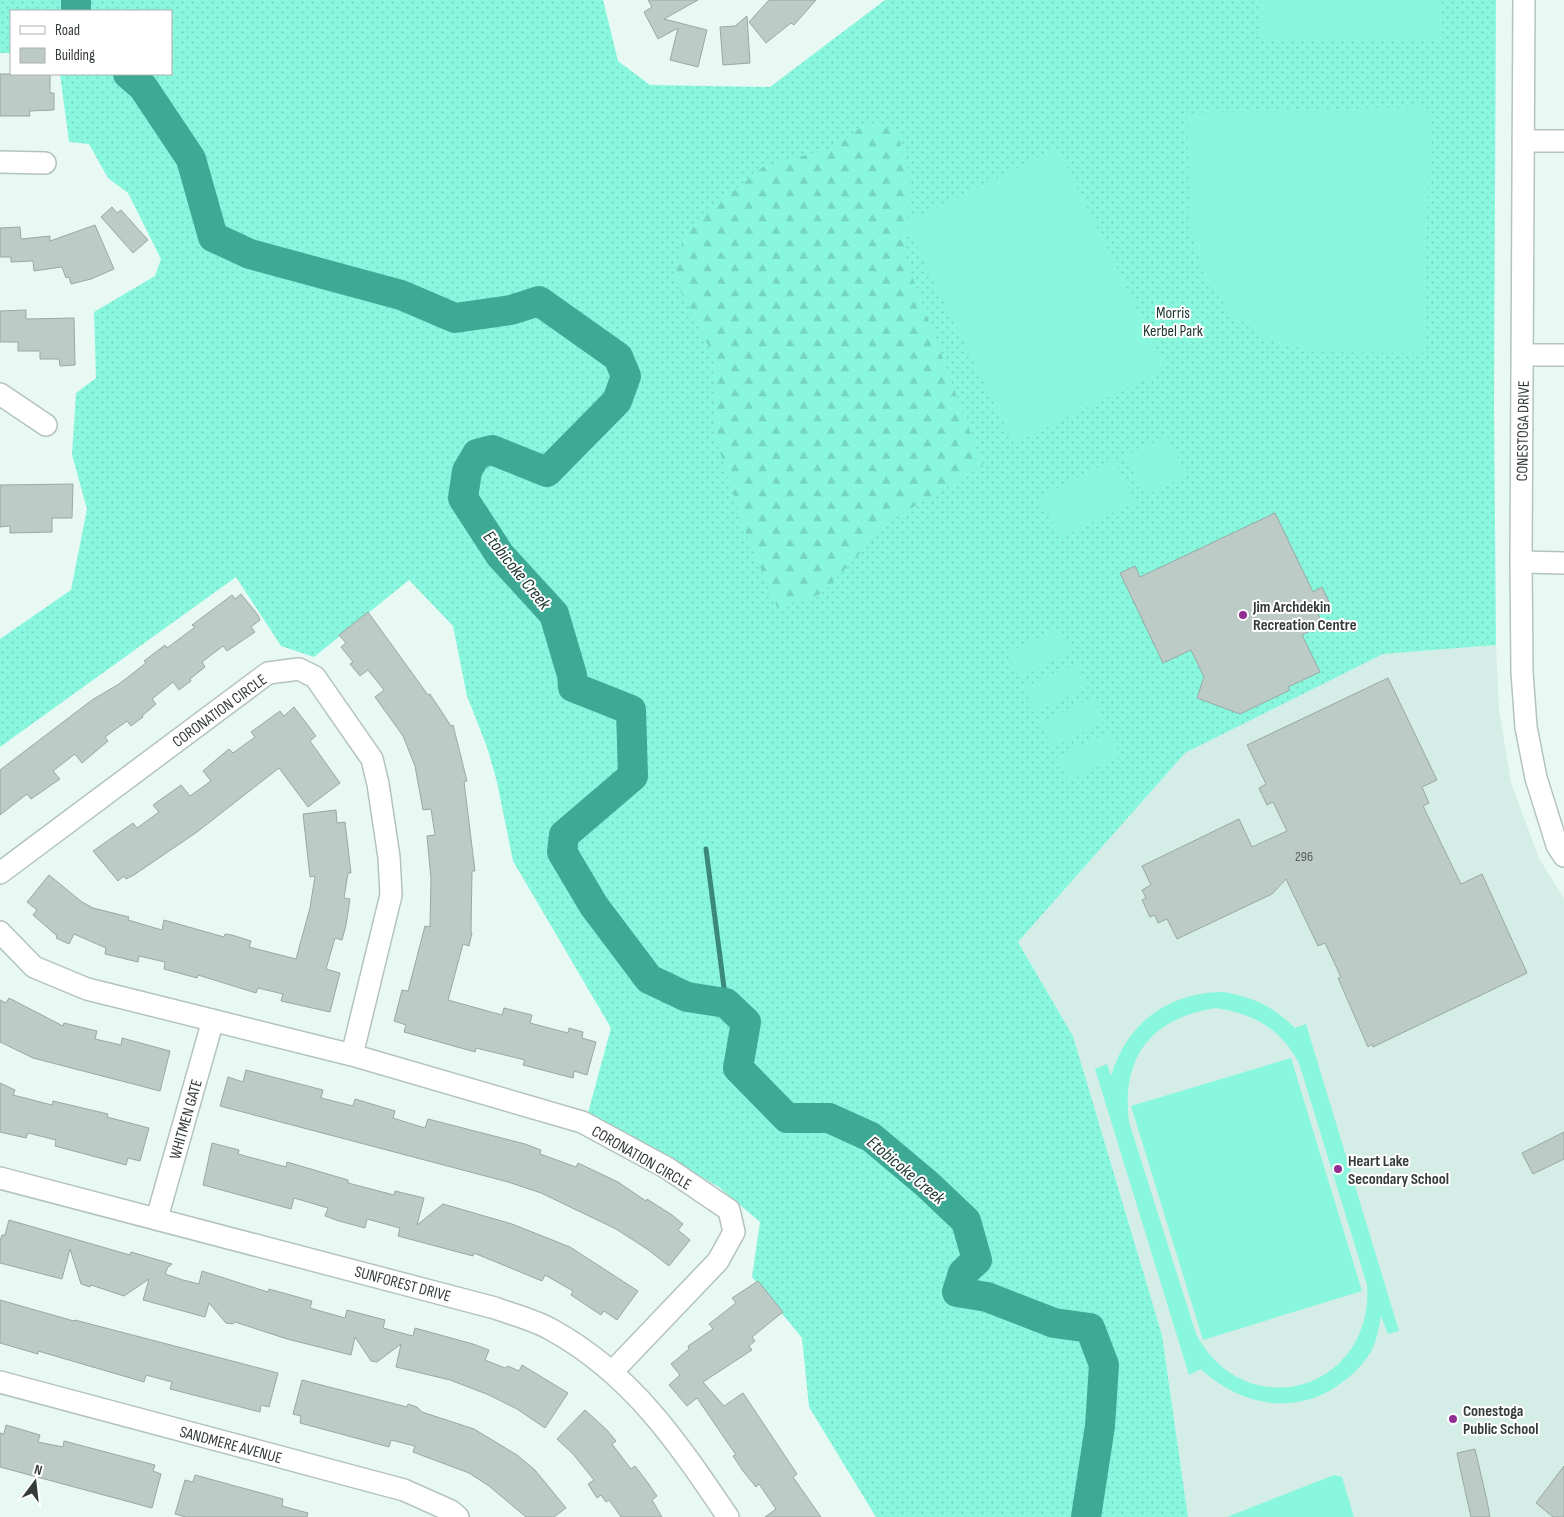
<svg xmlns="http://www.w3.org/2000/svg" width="1564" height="1517" font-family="'Sofia Sans Condensed',sans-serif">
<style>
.built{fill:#d5ede7}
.grass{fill:url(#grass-dots)}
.forest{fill:url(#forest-firs)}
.pitch{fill:#88f7de;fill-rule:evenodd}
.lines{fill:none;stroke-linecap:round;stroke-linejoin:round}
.stream{stroke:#3b897a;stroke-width:5}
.river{stroke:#3daa95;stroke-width:30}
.building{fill:#bccbc6;stroke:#9aa8a4}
.minor-casing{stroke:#b4c3be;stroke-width:24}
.minor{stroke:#fff;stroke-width:21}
.poi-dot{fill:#912d93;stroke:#fff;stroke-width:2}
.labels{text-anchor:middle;stroke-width:4;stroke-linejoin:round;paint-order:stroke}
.number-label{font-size:14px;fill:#575f5d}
.park-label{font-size:16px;fill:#213933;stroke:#fff}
.street-label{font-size:16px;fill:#353b3a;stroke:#fff}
.poi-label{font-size:16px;font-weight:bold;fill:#353b3a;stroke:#fff;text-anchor:start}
.water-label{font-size:18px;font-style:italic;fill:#1e3630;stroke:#fff}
</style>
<defs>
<pattern id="grass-dots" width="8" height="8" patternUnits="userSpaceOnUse" patternTransform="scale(1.25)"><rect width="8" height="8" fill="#88f7de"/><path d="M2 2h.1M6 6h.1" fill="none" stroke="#76d5bf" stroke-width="1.8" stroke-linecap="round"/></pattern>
<pattern id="forest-firs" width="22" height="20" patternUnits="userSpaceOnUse" patternTransform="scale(1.25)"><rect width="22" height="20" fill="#88f7de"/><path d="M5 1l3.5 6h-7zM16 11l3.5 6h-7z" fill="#76d5bf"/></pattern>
</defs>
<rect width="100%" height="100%" fill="#e8f8f3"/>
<!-- built -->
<path class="built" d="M 1496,645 L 1499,709 L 1511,783 L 1539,858 L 1564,899 L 1564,1517 L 1188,1517 L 1162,1335 L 1073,1036 L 1018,942 L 1185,753 L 1383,654 Z"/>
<!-- grass -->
<path class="grass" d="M 0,0 L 603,0 L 618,61 L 650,85 L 770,87 L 885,0 L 1496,0 L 1494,402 L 1496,645 L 1383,654 L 1185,753 L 1018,942 L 1073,1036 L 1162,1335 L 1188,1517 L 876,1517 L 809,1407 L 802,1338 L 752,1277 L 760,1222 L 719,1187 L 588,1113 L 611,1028 L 513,861 L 497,782 L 487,747 L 467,696 L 453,626 L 409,580 L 314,657 L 281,646 L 236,577 L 0,747 L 0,639 L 71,590 L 87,509 L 72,455 L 76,393 L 96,378 L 94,312 L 155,276 L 161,259 L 128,193 L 108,178 L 89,144 L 69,142 L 60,74 L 171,74 L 171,11 L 11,11 L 11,53 L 0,53 Z"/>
<!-- forest -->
<path class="forest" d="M 868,122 L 897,132 L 910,177 L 905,258 L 983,466 L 893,519 L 821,594 L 777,607 L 743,526 L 715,436 L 713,355 L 675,280 L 684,232 L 763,167 L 835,147 Z"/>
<!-- pitch -->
<path class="pitch" d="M 1262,0 L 1442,0 L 1442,39 L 1267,39 L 1261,34 Z
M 1422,107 L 1430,120 L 1423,353 L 1316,352 L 1270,340 L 1231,314 L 1204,275 L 1191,230 L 1187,113 Z
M 1058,148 L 1166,369 L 1014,443 L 905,223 Z
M 1167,436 L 1187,476 L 1145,496 L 1125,456 Z
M 1114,460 L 1135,502 L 1060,538 L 1039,497 Z
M 1060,628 L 1071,652 L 1019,677 L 1007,653 Z
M 1077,663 L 1088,687 L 1036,712 L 1024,688 Z
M 1093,697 L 1105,722 L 1052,747 L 1041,723 Z
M 1110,732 L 1121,756 L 1069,781 L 1057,757 Z
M 1222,992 C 1252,996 1274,1007 1295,1028 L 1306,1024 L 1399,1331 L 1388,1334 L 1381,1316 C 1379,1327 1377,1339 1372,1350 C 1365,1362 1355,1373 1344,1381 C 1299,1417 1241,1407 1201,1369 L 1189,1375 L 1095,1069 L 1107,1064 L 1111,1076 C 1127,1023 1167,993 1222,992 ZM 1216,1008 C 1254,1014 1280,1028 1299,1063 L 1367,1285 C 1374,1390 1246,1428 1196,1334 L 1129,1122 C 1121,1057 1151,1018 1216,1008 Z
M 1291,1058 L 1362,1291 L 1203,1340 L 1131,1106 Z
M 1334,1475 L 1342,1477 L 1354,1517 L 1227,1517 Z"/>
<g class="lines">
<!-- stream -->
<path class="stream" d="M 706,849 L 726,1003"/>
<!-- river -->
<path class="river" d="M 76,0 L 76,11
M 128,74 L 143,87 L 191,159 L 213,237 L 250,254 L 401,295 L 455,318 L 511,310 L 539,301 L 618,357 L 626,376 L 617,401 L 547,472 L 492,450 L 477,454 L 467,471 L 463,498 L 500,555 L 554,614 L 572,675 L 573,687 L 631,710 L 633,776 L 564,835 L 562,852 L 594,906 L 649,979 L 687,997 L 726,1003 L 746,1022 L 738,1068 L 787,1118 L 829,1118 L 871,1137 L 927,1184 L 966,1221 L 977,1260 L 963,1273 L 957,1292 L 987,1297 L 1054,1323 L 1090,1328 L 1104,1365 L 1100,1426 L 1086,1517"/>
</g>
<!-- building -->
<path class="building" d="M 648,0 L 698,0 L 664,19 L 707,30 L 698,67 L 670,60 L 678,28 L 658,39 L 644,12 L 652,7 Z
M 769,0 L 816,0 L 794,25 L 791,23 L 766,43 L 749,22 Z
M 747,16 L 750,63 L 723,65 L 720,27 L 735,26 Z
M 0,74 L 50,74 L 50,93 L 54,93 L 54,110 L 29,111 L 30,116 L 0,116 Z
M 112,207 L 117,213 L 121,210 L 148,240 L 133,253 L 101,217 Z
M 95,225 L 114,269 L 91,279 L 71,284 L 69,277 L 66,278 L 62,267 L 34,271 L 33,261 L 11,262 L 11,257 L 0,257 L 0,228 L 20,227 L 21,239 L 50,236 L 50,241 Z
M 26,310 L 26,319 L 74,318 L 75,365 L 60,366 L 59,359 L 40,359 L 40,351 L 18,351 L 18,342 L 0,342 L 0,311 Z
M 73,484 L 72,518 L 52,518 L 52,532 L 10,533 L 10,526 L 0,527 L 0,485 Z
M 1275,513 L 1313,592 L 1322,587 L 1331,606 L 1317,612 L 1323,625 L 1302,635 L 1320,672 L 1288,687 L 1290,690 L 1240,714 L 1197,698 L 1204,677 L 1191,650 L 1163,663 L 1120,573 L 1135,566 L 1140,577 Z
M 241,594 L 258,615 L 260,620 L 251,627 L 255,632 L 227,651 L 223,646 L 202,662 L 205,667 L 190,679 L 191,681 L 179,690 L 173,682 L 152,699 L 156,704 L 142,716 L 143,717 L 131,726 L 127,721 L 105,737 L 108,741 L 82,763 L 75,754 L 53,771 L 60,779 L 31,799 L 27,794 L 0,815 L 0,770 L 92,700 L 119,684 L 146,663 L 144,661 L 165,645 L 167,648 L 195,627 L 192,625 L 232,595 L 235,599 Z
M 368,612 L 428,695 L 430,694 L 451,726 L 453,725 L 467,781 L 464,782 L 475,871 L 472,871 L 471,932 L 472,933 L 469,946 L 463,944 L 448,1000 L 502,1015 L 504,1008 L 532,1015 L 530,1023 L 568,1033 L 569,1028 L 583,1032 L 582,1038 L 596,1042 L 587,1075 L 574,1071 L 573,1078 L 523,1065 L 525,1060 L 476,1048 L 475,1052 L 404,1032 L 406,1025 L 394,1021 L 402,990 L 408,991 L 425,926 L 430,927 L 431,879 L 427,836 L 435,835 L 431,809 L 423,810 L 415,766 L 403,736 L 375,697 L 384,690 L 368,670 L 360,676 L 350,664 L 353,662 L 341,647 L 346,643 L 339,635 Z
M 1388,678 L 1437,780 L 1422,787 L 1429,803 L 1423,806 L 1461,884 L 1482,874 L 1527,973 L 1373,1047 L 1372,1044 L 1368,1047 L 1338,978 L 1341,977 L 1325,943 L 1318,946 L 1286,879 L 1272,894 L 1177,939 L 1167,919 L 1158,923 L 1155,915 L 1150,917 L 1142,900 L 1146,898 L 1142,890 L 1151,885 L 1142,866 L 1239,819 L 1252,847 L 1287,831 L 1273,802 L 1267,805 L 1259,788 L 1266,784 L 1247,745 Z
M 294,707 L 316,736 L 310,741 L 340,783 L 308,807 L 279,768 L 197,832 L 134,875 L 126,879 L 124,876 L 118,881 L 93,851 L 133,823 L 137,828 L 159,812 L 153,805 L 181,785 L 190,796 L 211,781 L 203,771 L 218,758 L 229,749 L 233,753 L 255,737 L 251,732 L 280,711 L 284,716 Z
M 336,810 L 337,823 L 345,822 L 351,873 L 348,873 L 344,898 L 350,899 L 346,925 L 342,940 L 335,938 L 326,969 L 340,973 L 330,1012 L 281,1001 L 283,994 L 258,988 L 256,993 L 198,975 L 197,978 L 164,969 L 165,962 L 139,956 L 138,962 L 105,954 L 106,948 L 74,934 L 69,944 L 56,938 L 57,936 L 33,915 L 37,910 L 27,902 L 49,875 L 82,902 L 93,908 L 129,917 L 128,920 L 162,930 L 164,920 L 224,937 L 225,934 L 232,935 L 251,941 L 249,947 L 296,959 L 310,908 L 315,876 L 310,877 L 303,814 Z
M 9,998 L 63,1026 L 64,1023 L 97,1031 L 95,1039 L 121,1045 L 122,1038 L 170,1051 L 160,1091 L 33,1058 L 0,1042 L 0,1000 L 6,1003 Z
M 246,1070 L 323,1090 L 321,1098 L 353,1106 L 355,1099 L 395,1111 L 393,1118 L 425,1128 L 428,1119 L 525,1144 L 541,1150 L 540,1154 L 576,1167 L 578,1163 L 618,1182 L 646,1201 L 647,1199 L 672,1215 L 683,1224 L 678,1230 L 690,1240 L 669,1266 L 647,1249 L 616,1229 L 541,1193 L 508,1182 L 220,1106 L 228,1077 L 243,1082 Z
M 0,1083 L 15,1090 L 13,1095 L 52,1105 L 53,1101 L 108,1114 L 107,1117 L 149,1128 L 140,1161 L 128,1158 L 126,1165 L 55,1146 L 56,1140 L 28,1133 L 26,1138 L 0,1132 Z
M 1564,1132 L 1564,1159 L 1533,1174 L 1522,1153 Z
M 212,1143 L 239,1150 L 238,1154 L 286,1167 L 287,1162 L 348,1180 L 348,1183 L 394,1195 L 395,1191 L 424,1198 L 417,1225 L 443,1204 L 512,1224 L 570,1247 L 638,1291 L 617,1320 L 604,1311 L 601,1315 L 571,1295 L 573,1291 L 545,1275 L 542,1281 L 474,1253 L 473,1256 L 398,1236 L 400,1228 L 367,1219 L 365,1228 L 339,1221 L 325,1216 L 328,1208 L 294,1198 L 291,1209 L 203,1185 Z
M 9,1220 L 130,1255 L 131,1252 L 172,1264 L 168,1267 L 165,1274 L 183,1280 L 199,1284 L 202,1271 L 268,1292 L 269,1289 L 312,1301 L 310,1308 L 345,1318 L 347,1310 L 385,1320 L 383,1328 L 413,1336 L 415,1328 L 473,1344 L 489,1350 L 485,1360 L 505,1368 L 508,1366 L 519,1371 L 522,1365 L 568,1393 L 545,1428 L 517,1409 L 489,1395 L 450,1380 L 396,1367 L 401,1344 L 377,1362 L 371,1361 L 355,1337 L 351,1355 L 287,1339 L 235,1322 L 233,1324 L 226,1323 L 209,1303 L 205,1317 L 143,1300 L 149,1279 L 124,1296 L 91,1285 L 90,1287 L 81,1284 L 70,1249 L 62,1279 L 0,1263 L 0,1241 L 2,1235 L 5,1235 Z
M 758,1281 L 783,1312 L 752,1337 L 755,1341 L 749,1346 L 752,1350 L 703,1382 L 724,1406 L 743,1393 L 797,1474 L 793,1477 L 821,1517 L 765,1517 L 776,1509 L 759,1484 L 756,1487 L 743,1471 L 733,1456 L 736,1455 L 697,1398 L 687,1406 L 669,1385 L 680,1375 L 671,1364 L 689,1349 L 688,1346 L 713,1329 L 709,1324 L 736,1303 L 732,1298 Z
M 0,1300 L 74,1321 L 75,1320 L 278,1373 L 269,1407 L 261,1405 L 260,1412 L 170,1389 L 172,1382 L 146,1375 L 144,1382 L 38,1351 L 38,1354 L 0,1343 Z
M 302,1380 L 407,1407 L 408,1404 L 417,1407 L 422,1412 L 474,1429 L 517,1455 L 535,1470 L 566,1508 L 554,1517 L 526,1517 L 489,1486 L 469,1473 L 413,1452 L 415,1446 L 391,1440 L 389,1447 L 300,1423 L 301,1416 L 293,1414 Z
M 585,1410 L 607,1430 L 616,1441 L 612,1444 L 631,1469 L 635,1466 L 648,1483 L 657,1496 L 652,1500 L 662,1517 L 621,1517 L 609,1500 L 606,1502 L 601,1495 L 597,1498 L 588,1484 L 594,1480 L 573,1454 L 557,1439 Z
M 6,1425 L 40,1435 L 38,1442 L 63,1447 L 64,1441 L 155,1465 L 153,1471 L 161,1474 L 152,1508 L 0,1467 L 0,1433 L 4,1434 Z
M 1475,1449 L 1487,1501 L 1490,1517 L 1471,1517 L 1462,1477 L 1457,1453 Z
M 1564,1466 L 1564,1517 L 1553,1517 L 1536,1503 Z
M 195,1475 L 283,1499 L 282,1506 L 308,1513 L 307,1517 L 186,1517 L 175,1514 L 185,1480 L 193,1482 Z"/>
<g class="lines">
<!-- minor casing -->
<g class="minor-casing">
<path id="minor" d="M 1524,0 L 1521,562 L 1522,672 L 1526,727 L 1536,778 L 1557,845 L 1564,856
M 1523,141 L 1564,141
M 0,162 L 45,163
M 1523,355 L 1564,355
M 0,394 L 46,425
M 1521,562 L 1564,563
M 0,873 L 268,673 L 299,669 L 315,677 L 372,759 L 378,784 L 389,857 L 391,895 L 352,1055
M 0,932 L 34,967 L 87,989 L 352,1055 L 582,1122 L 667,1168 L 729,1210 L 734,1232 L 718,1261 L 613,1371
M 0,1178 L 495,1308 C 514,1315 535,1320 552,1330 C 632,1374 678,1443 728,1517
M 157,1218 L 213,1020
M 0,1382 L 404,1490 L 451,1511 L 458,1517"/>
</g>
<!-- minor -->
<use href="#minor" class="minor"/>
</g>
<!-- markers -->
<g class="poi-dot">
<circle cx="1243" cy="615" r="5"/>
<circle cx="1338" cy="1169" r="5"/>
<circle cx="1453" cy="1419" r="5"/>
</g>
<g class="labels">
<!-- number labels -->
<g class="number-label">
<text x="1304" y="861">296</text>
</g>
<!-- park labels -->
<g class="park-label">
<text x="1173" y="318">Morris<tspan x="1173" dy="18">Kerbel Park</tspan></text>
</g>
<!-- street labels -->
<g class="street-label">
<text transform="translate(1522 431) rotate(-89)" y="6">CONESTOGA DRIVE</text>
<text transform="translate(219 710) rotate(-36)" y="6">CORONATION CIRCLE</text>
<text transform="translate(185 1119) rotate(-74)" y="6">WHITMEN GATE</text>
<text transform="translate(642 1157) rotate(30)" y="6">CORONATION CIRCLE</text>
<text transform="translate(403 1283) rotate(15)" y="6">SUNFOREST DRIVE</text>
<text transform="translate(231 1444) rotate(15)" y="6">SANDMERE AVENUE</text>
</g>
<!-- poi labels -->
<g class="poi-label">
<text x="1253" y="612">Jim Archdekin<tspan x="1253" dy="18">Recreation Centre</tspan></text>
<text x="1348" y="1166">Heart Lake<tspan x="1348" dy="18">Secondary School</tspan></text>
<text x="1463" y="1416">Conestoga<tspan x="1463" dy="18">Public School</tspan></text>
</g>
<!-- water labels -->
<g class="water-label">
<text transform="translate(517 570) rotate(51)" y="6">Etobicoke Creek</text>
<text transform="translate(906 1170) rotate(40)" y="6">Etobicoke Creek</text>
</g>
</g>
<!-- legend -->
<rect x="10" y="10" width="162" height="65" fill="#ffffff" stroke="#aeb1b0"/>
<rect x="20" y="26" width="25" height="8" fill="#ffffff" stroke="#aeb1b0"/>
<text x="55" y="35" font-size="15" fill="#353b3a">Road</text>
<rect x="20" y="48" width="25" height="15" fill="#bccbc6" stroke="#aeb1b0"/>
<text x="55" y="60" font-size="15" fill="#353b3a">Building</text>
<!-- north arrow -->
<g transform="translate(35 1482) rotate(15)" stroke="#ffffff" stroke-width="4" paint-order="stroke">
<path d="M0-4L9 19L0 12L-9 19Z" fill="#353b3a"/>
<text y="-8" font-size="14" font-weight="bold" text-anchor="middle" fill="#353b3a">N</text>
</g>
</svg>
